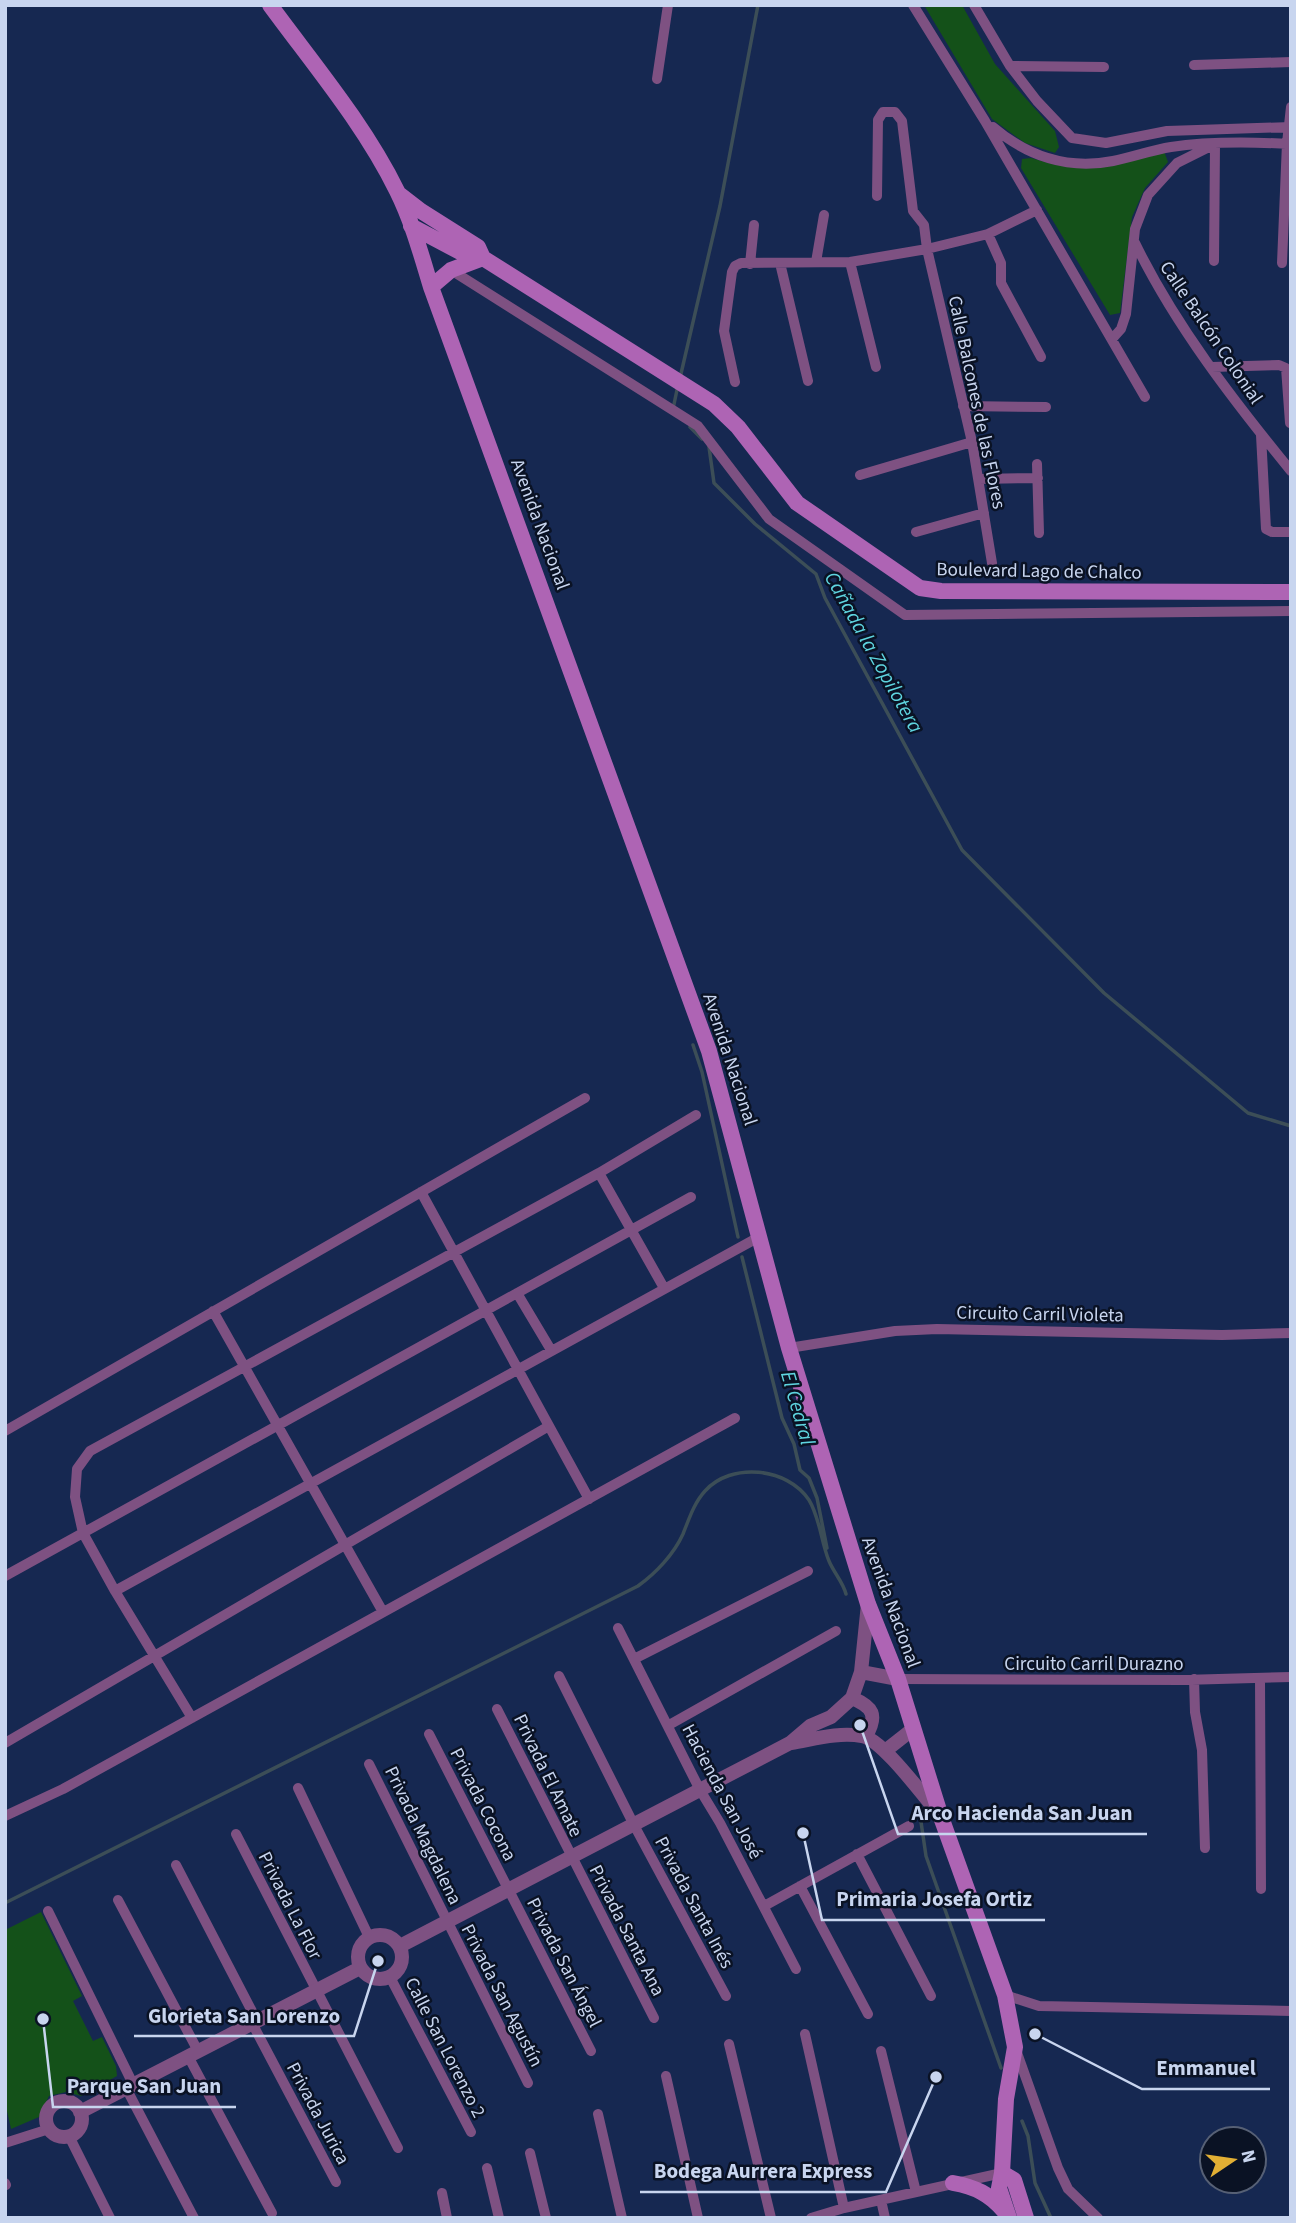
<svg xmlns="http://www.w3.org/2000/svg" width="1296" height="2223" font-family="'Source Sans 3',sans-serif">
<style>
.green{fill:#145119}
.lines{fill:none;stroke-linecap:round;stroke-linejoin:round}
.stream{stroke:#3c4e57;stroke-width:3.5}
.minor{stroke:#7e5182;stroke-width:10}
.tertiary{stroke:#7e5182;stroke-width:14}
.secondary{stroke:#ae64b4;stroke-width:16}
.labels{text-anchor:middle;stroke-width:5;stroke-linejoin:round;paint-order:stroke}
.street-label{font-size:19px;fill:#c8d5ef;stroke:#0a1224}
.water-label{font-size:21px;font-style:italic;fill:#5ed4df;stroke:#0a1224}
.leader{fill:none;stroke:#c8d5ef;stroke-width:2.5}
.callout-dot{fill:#c8d5ef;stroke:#0a1224;stroke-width:2.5}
.callout-label{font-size:21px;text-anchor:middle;font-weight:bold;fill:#c8d5ef;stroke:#0a1224;stroke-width:5;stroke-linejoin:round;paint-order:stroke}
</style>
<rect width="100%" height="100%" fill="#162851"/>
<!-- green -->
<path class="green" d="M 924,5 L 962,5 L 995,64 L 1055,131 L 1059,147 L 1055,153 L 1025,143 L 992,119 Z
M 1164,151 L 1168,162 L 1145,188 L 1132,217 L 1120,313 L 1110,315 L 1021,168 L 1022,159 L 1031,158 L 1056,165 Z
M 41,1912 L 82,1996 L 73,2001 L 93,2041 L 102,2037 L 116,2066 L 117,2076 L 81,2096 L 66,2092 L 49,2096 L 39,2117 L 11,2129 L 5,2102 L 5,1930 Z"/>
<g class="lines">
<!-- stream -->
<path class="stream" d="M 680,378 L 720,206 L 758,5
M 673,409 L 678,385
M 690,427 L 702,439
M 709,447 L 714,483 L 755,524 L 816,574 L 825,598 L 962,850 L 1104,993 L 1248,1113 L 1291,1126
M 693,1045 L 702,1072 L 738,1237
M 742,1257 L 782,1418 L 794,1444 L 800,1470 L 809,1478 L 817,1498 L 827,1548
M 920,1815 L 926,1856 L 1001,2068
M 5,1903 L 638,1586 C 656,1573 674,1554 683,1534 C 689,1519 694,1503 705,1491 C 731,1462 787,1467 809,1500 C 820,1518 821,1542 829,1561 C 834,1573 843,1582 846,1594
M 1022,2121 L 1028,2136 L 1035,2183 L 1051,2218"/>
<!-- minor -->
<path class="minor" d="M 913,5 L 985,121 L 1145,397
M 974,5 L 1010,66 L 1037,101 L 1072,138 L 1106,143 L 1167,131 L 1291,127
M 1194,65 L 1291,62
M 1010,66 L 1104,67
M 657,79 L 668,5
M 993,127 C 1027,156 1068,170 1113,161 C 1133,157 1152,150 1171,147 C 1210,141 1252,142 1291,144
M 877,196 L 878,120 L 883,112 L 895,112 L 902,121 L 913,211 L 924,225 L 927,249 L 972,442 L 992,563
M 988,234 L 1001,263 L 1001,283 L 1041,357
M 1135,243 C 1175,325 1233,400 1291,471
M 816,262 L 824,215
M 850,262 L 876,367
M 780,263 L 808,381
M 1282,263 L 1287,143 L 1291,107
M 750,264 L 754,225
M 451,270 L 698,426 L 769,519 L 905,615 L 1291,611
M 1112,339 L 1121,329 L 1126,314 L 1135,229 L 1148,195 L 1177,163 L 1215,144 L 1214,261
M 1212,367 L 1279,365 L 1286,368 L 1290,423
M 735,382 L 724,331 L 732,272 L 735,266 L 741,263 L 850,262 L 927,249 L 988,234 L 1037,210
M 963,406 L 1046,407
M 1261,435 L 1266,529 L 1272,532 L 1291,532
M 1037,464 L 1039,533
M 860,475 L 972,442
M 979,479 L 1038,478
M 916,532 L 984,513
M 599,1173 L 664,1288
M 421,1192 L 549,1426
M 517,1293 L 551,1350
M 213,1311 L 383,1612
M 789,1348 L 895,1331 L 937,1329 L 1222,1335 L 1291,1333
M 5,1431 L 585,1098
M 5,1576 L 691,1197
M 115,1591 L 759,1237
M 618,1628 L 700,1790 L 720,1823 L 796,1969
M 634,1659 L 808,1571
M 559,1676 L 634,1825 L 726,1996
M 1260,1678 L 1261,1889
M 898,1679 L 1183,1680 L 1291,1677
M 1194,1679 L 1195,1712 L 1202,1750 L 1205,1848
M 497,1709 L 654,2018
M 192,1718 L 115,1591 L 83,1533 L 75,1497 L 77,1469 L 90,1451 L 599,1173 L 696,1115
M 669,1725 L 836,1631
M 429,1734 L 591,2051
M 5,1743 L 549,1426 L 589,1499
M 369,1764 L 528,2083
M 298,1788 L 369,1937
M 5,1816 L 63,1789 L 735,1418
M 236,1834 L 398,2148
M 857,1854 L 931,1996
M 176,1865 L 257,2021
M 800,1886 L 868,2014
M 118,1900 L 198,2051
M 764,1906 L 909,1826
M 48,1911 L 133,2084
M 390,1977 L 471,2132
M 1005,1995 L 1039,2006 L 1291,2011
M 252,2023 L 336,2182
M 805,2034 L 844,2208
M 729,2044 L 771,2218
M 1016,2050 L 1058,2168 L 1068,2189 L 1098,2218
M 881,2051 L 916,2192
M 188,2056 L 272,2213
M 666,2076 L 698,2218
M 126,2088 L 194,2218
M 598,2114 L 622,2218
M 69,2136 L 110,2218
M 5,2143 L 49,2129
M 530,2153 L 546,2218
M 487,2168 L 499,2218
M 5,2183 L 6,2185
M 442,2193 L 447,2218
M 881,2200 L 885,2218
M 811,2218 L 844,2208 L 1002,2173"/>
<!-- tertiary -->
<path class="tertiary" d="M 861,1672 L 898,1679
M 852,1698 C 873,1707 878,1715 866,1736
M 791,1743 C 815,1739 838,1732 862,1736 C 882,1739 924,1797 939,1814
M 885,1751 L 913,1729
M358 1957a22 22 0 1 1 44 0a22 22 0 1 1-44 0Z
M 400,1946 L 790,1743 L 810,1726 L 831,1717 L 852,1698 L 861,1672 L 868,1604
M46 2119a18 18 0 1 1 36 0a18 18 0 1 1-36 0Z
M 80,2112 L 360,1968"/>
<!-- secondary -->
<path class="secondary" d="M 270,5 C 314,65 364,124 397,191 C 412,221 421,254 431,287 L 709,1051 L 789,1348 L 868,1604 L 898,1679 L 941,1817 L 1005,1995 L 1015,2047 L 1006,2099 L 1002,2173 L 999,2188 L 1009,2218
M 399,194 L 421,211 L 478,247 L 483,258
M 411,226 L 462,253 L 483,258 L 714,404 L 738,427 L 797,503 L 920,588 L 941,591 L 1291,592
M 431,287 L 451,270 L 483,258
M 1002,2173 L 1014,2180 L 1026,2218
M 953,2183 C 975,2187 990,2194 1004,2211"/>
</g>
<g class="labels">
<!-- street labels -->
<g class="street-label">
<text transform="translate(1212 332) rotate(56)" y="7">Calle Balcón Colonial</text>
<text transform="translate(978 402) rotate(78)" y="7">Calle Balcones de las Flores</text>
<text transform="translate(541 524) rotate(70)" y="7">Avenida Nacional</text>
<text transform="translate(1039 570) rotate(1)" y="7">Boulevard Lago de Chalco</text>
<text transform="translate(731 1059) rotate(72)" y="7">Avenida Nacional</text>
<text transform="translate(1040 1313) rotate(1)" y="7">Circuito Carril Violeta</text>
<text transform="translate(892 1602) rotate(70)" y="7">Avenida Nacional</text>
<text x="1094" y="1670">Circuito Carril Durazno</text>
<text transform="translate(549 1775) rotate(64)" y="7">Privada El Amate</text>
<text transform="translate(723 1791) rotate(62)" y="7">Hacienda San José</text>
<text transform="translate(484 1804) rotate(63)" y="7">Privada Cocona</text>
<text transform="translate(424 1835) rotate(64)" y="7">Privada Magdalena</text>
<text transform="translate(695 1902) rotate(62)" y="7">Privada Santa Inés</text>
<text transform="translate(291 1905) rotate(63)" y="7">Privada La Flor</text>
<text transform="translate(628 1930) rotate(63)" y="7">Privada Santa Ana</text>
<text transform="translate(565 1962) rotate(63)" y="7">Privada San Ángel</text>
<text transform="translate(503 1995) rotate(63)" y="7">Privada San Agustín</text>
<text transform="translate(446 2047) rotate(63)" y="7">Calle San Lorenzo 2</text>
<text transform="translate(319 2113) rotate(62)" y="7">Privada Jurica</text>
</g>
<!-- water labels -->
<g class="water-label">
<text transform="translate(874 652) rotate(61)" y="7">Cañada la Zopilotera</text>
<text transform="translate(798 1408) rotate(74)" y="7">El Cedral</text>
</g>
</g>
<!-- callouts -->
<path class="leader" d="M860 1725L898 1834H1147M803 1833L822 1920H1045M378 1961L354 2036H134M1035 2034L1142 2089H1270M43 2019L53 2107H236M936 2077L886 2192H640"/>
<g class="callout-dot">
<circle cx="860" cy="1725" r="7"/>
<circle cx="803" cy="1833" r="7"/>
<circle cx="378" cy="1961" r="7"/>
<circle cx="1035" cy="2034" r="7"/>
<circle cx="43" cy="2019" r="7"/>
<circle cx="936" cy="2077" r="7"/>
</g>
<g class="callout-label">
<text x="1022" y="1820">Arco Hacienda San Juan</text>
<text x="934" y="1906">Primaria Josefa Ortiz</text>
<text x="244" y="2023">Glorieta San Lorenzo</text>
<text x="1206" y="2075">Emmanuel</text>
<text x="144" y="2093">Parque San Juan</text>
<text x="763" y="2178">Bodega Aurrera Express</text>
</g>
<!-- border -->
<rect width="1296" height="2223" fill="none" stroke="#c8d5ef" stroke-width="14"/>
<!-- north arrow -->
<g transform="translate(1233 2160) rotate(77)"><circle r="33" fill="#0a1224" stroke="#566075" stroke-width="2"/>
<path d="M0-5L12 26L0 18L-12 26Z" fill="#e2af34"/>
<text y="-10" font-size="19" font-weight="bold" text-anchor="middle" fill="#c8d5ef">N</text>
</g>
</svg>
